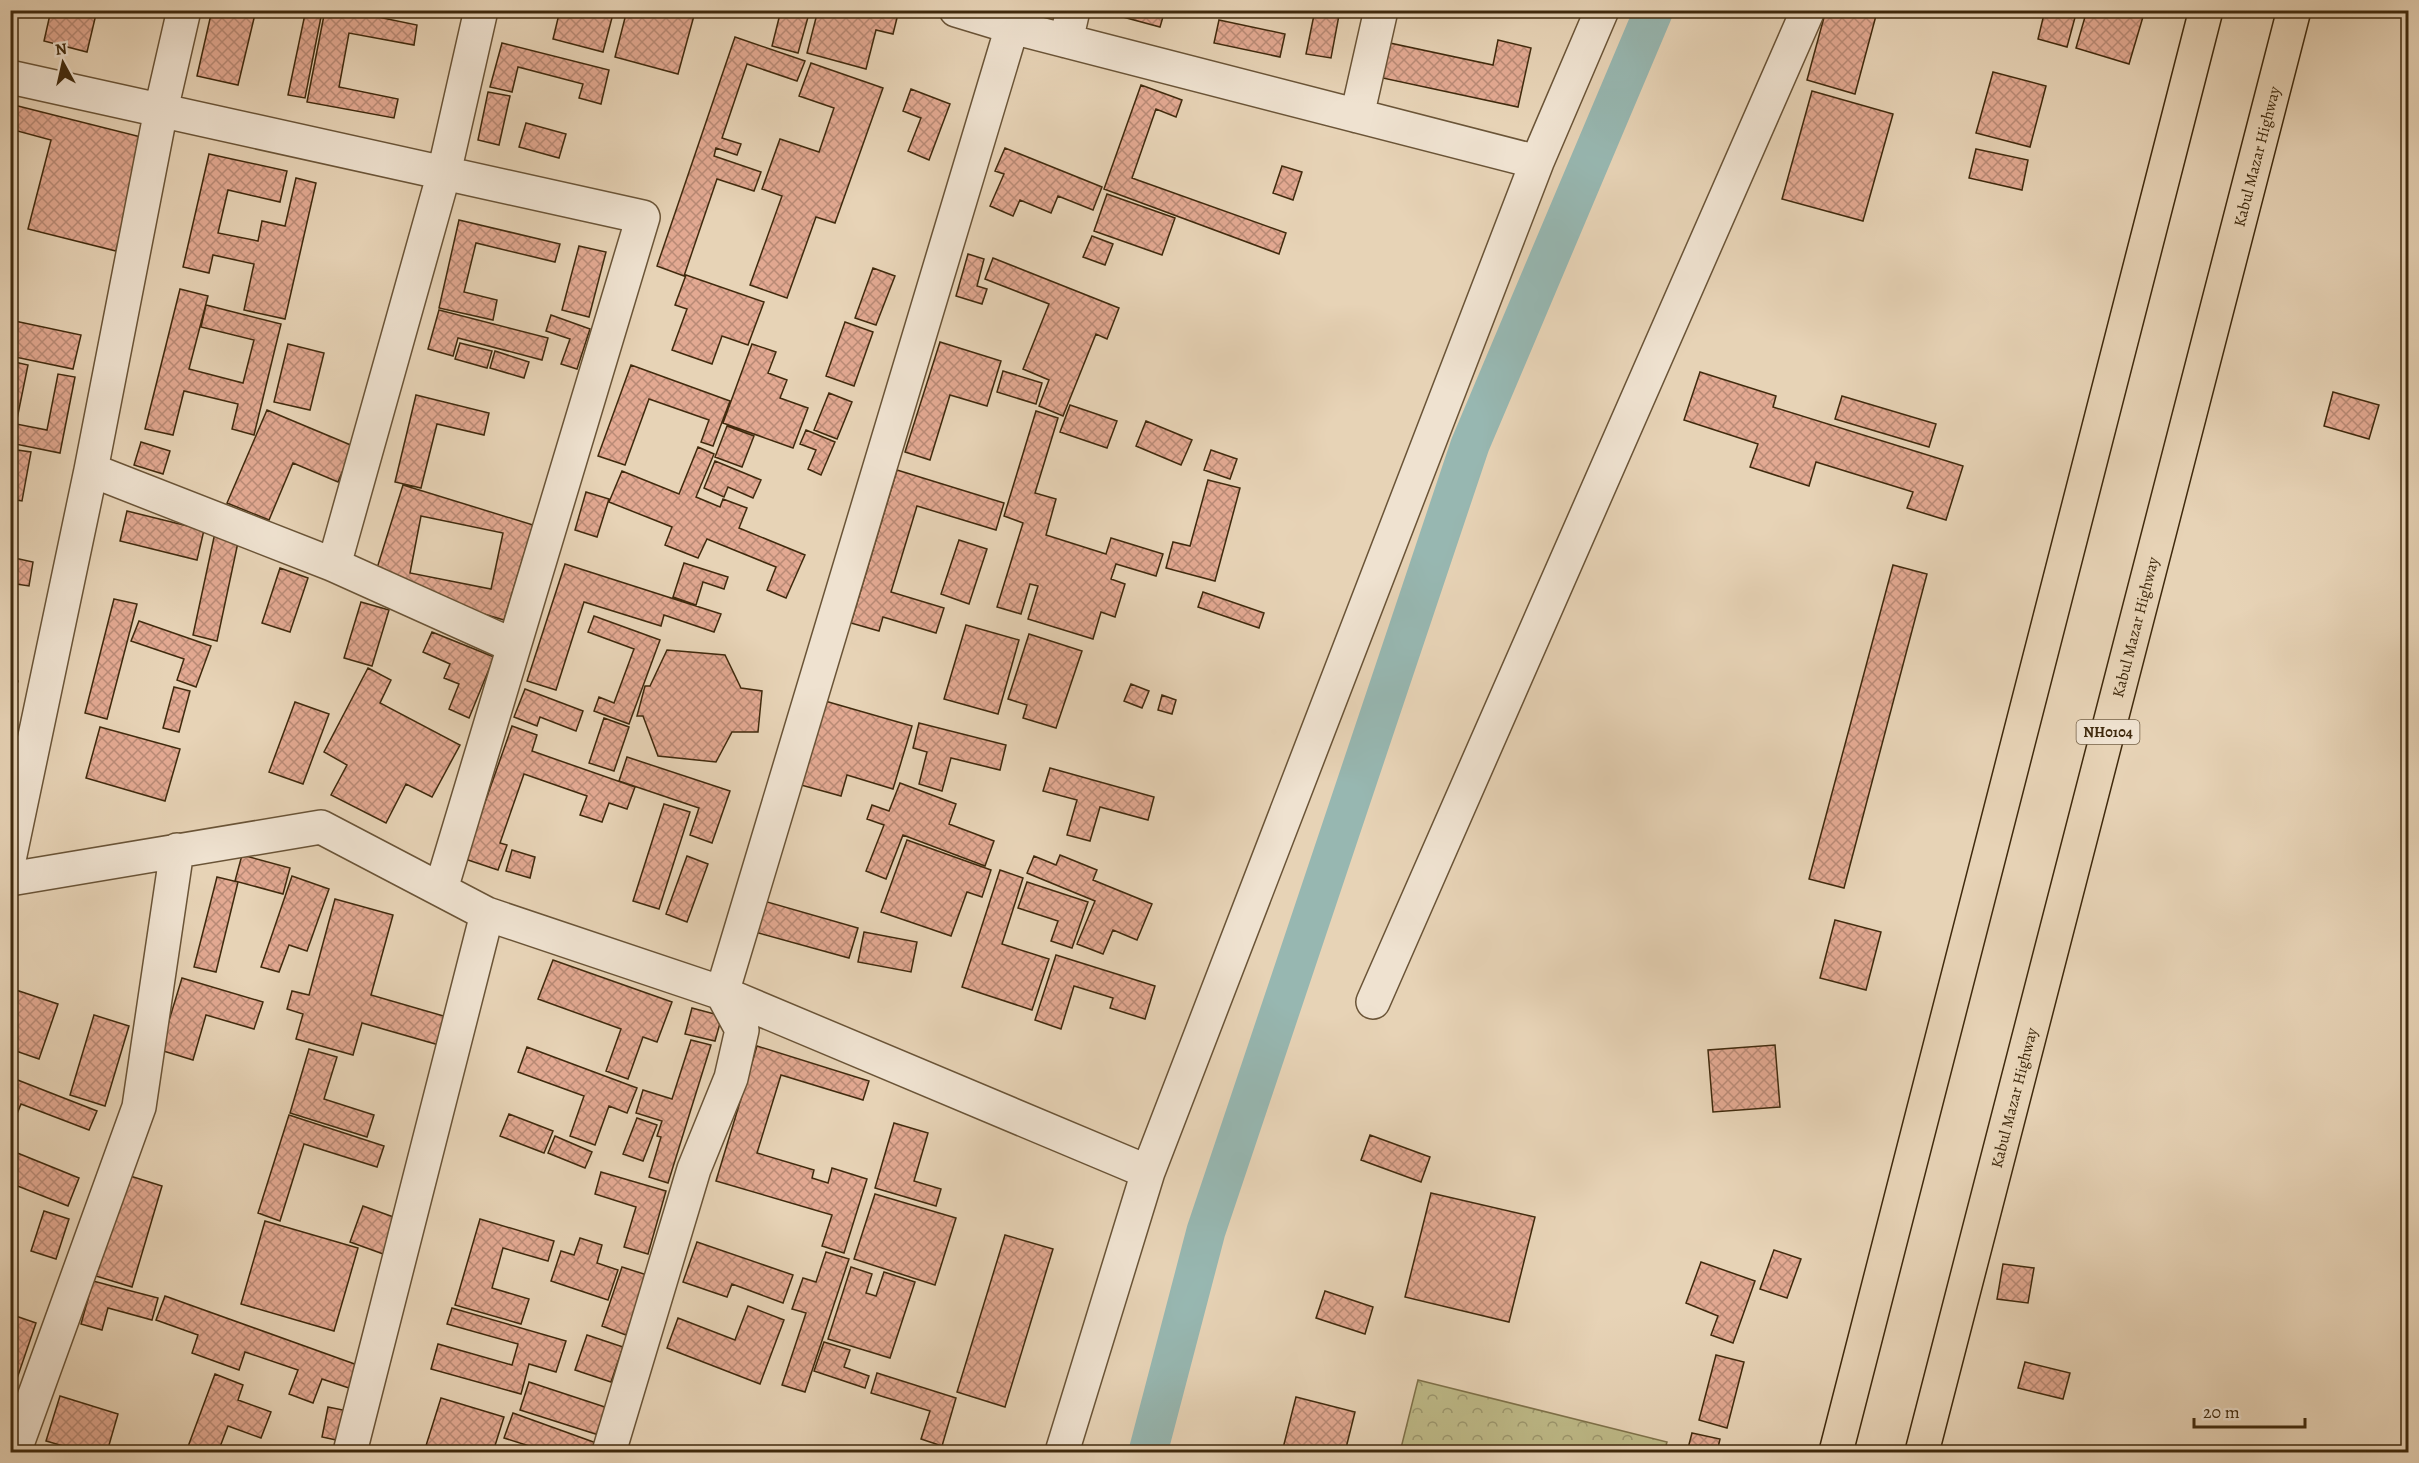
<svg xmlns="http://www.w3.org/2000/svg" width="2419" height="1463" font-family="Alegreya,serif">
<style>
.park{fill:url(#park-crowns);stroke:#7f724a;stroke-width:1.5}
.lines{fill:none;stroke-linecap:round;stroke-linejoin:round}
.canal{stroke:#97b7b1;stroke-width:39}
.building{fill:url(#building-cross-hatch);stroke:#402a0d;stroke-width:1.5;fill-rule:evenodd}
.street-casing{stroke:#6a5437;stroke-width:36}
.highway-casing{stroke:#402a0d;stroke-width:36}
.street{stroke:#efe2d0;stroke-width:33}
.highway{stroke:#e7d3b6;stroke-width:33}
.labels{text-anchor:middle;stroke-width:5;stroke-linejoin:round;paint-order:stroke}
.shield{fill:#efe2d0;stroke:#746148;stroke-width:1.5}
.shield-label{font-size:15px;font-weight:bold;fill:#402a0d}
.street-label{font-size:16px;fill:#402a0d;stroke:#efe2d0}
</style>
<defs>
<pattern id="park-crowns" width="20" height="18" patternUnits="userSpaceOnUse" patternTransform="scale(1.5)"><rect width="20" height="18" fill="#beba88"/><path d="M2 6a3 3 0 1 1 6 0M12 15a3 3 0 1 1 6 0" fill="none" stroke="#9c976e"/></pattern>
<pattern id="building-cross-hatch" width="8" height="8" patternUnits="userSpaceOnUse" patternTransform="scale(1.5)"><rect width="8" height="8" fill="#e3a992"/><path d="M0 0l8 8M0 8l8-8" fill="none" stroke="#b98a76"/></pattern>
</defs>
<rect width="100%" height="100%" fill="#e7d3b6"/>
<filter id="stains"><feTurbulence type="fractalNoise" baseFrequency=".00333" numOctaves="4"/><feColorMatrix values="0 0 0 0 .2 0 0 0 0 .09 0 0 0 0 .02 0 0 0 .5 -.17"/></filter>
<radialGradient id="worn" r=".72"><stop offset=".6" stop-color="#630" stop-opacity="0"/><stop offset="1" stop-color="#630" stop-opacity=".3"/></radialGradient>
<!-- park -->
<path class="park" d="M 1418,1380 L 1667,1442 L 1664,1452 L 1400,1452 Z"/>
<g class="lines">
<!-- canal -->
<path class="canal" d="M 1148,1452 L 1206,1231 L 1470,445 L 1654,10"/>
</g>
<!-- building -->
<path class="building" d="M 51,10 L 97,10 L 87,52 L 44,41 Z
M 212,10 L 256,10 L 238,85 L 197,76 Z
M 325,10 L 344,10 L 417,25 L 414,45 L 349,33 L 339,87 L 398,99 L 394,118 L 307,102 Z
M 560,10 L 614,10 L 603,52 L 553,39 Z
M 627,10 L 688,10 L 695,12 L 678,74 L 615,57 Z
M 781,10 L 810,10 L 798,53 L 772,46 Z
M 818,10 L 899,10 L 893,34 L 876,30 L 866,69 L 807,53 Z
M 1097,10 L 1165,10 L 1160,27 Z
M 1315,10 L 1340,10 L 1331,58 L 1306,54 Z
M 1826,10 L 1877,12 L 1855,94 L 1807,80 Z
M 2045,10 L 2077,10 L 2067,47 L 2038,39 Z
M 2087,10 L 2145,10 L 2129,64 L 2076,48 Z
M 305,14 L 321,17 L 305,98 L 288,95 Z
M 1219,20 L 1285,34 L 1280,57 L 1214,43 Z
M 735,37 L 805,61 L 797,81 L 747,64 L 722,138 L 741,144 L 737,155 L 716,148 L 714,156 L 761,172 L 754,191 L 717,179 L 684,276 L 657,266 Z
M 1498,40 L 1531,48 L 1518,107 L 1378,77 L 1385,42 L 1493,65 Z
M 502,43 L 609,70 L 601,104 L 579,98 L 583,84 L 518,67 L 512,92 L 490,87 Z
M 811,63 L 883,88 L 835,223 L 816,217 L 787,298 L 750,285 L 782,196 L 762,189 L 780,139 L 819,152 L 834,108 L 799,96 Z
M 1993,72 L 2046,86 L 2030,147 L 1976,133 Z
M 1141,85 L 1182,100 L 1176,117 L 1156,109 L 1132,178 L 1286,233 L 1279,254 L 1104,189 Z
M 911,89 L 950,104 L 929,160 L 908,151 L 921,118 L 903,111 Z
M 1812,91 L 1893,114 L 1863,221 L 1782,199 Z
M 488,92 L 510,96 L 499,145 L 478,140 Z
M 10,104 L 145,138 L 116,251 L 28,229 L 51,140 L 10,129 Z
M 526,123 L 566,134 L 559,158 L 519,147 Z
M 1005,148 L 1102,187 L 1093,210 L 1058,196 L 1051,213 L 1020,200 L 1013,216 L 990,206 L 1004,174 L 995,171 Z
M 1976,149 L 2028,160 L 2022,190 L 1969,178 Z
M 209,154 L 287,171 L 280,202 L 228,190 L 218,233 L 258,241 L 262,221 L 285,226 L 296,178 L 316,183 L 285,319 L 244,310 L 254,264 L 213,255 L 209,273 L 183,267 Z
M 1282,166 L 1302,172 L 1293,200 L 1273,193 Z
M 1107,194 L 1175,218 L 1162,255 L 1094,231 Z
M 459,220 L 560,244 L 555,262 L 476,243 L 464,292 L 497,300 L 493,320 L 439,308 Z
M 1092,236 L 1113,244 L 1105,265 L 1083,257 Z
M 579,246 L 606,252 L 589,317 L 562,310 Z
M 968,254 L 984,259 L 977,286 L 987,289 L 982,304 L 956,296 Z
M 993,258 L 1119,308 L 1107,339 L 1096,334 L 1063,416 L 1039,406 L 1049,380 L 1023,369 L 1049,304 L 985,279 Z
M 873,268 L 895,276 L 876,325 L 855,318 Z
M 686,275 L 764,302 L 748,345 L 722,336 L 712,364 L 672,350 L 687,309 L 675,305 Z
M 180,289 L 208,296 L 189,369 L 243,383 L 254,340 L 201,327 L 206,305 L 281,324 L 254,435 L 232,429 L 238,404 L 184,391 L 173,435 L 145,429 Z
M 439,310 L 548,338 L 542,360 L 458,338 L 453,356 L 428,349 Z
M 551,315 L 590,329 L 577,369 L 561,364 L 570,339 L 546,331 Z
M 10,320 L 81,335 L 73,369 L 10,356 Z
M 845,322 L 873,332 L 854,386 L 826,376 Z
M 940,342 L 1001,361 L 987,406 L 950,395 L 930,460 L 905,452 Z
M 460,343 L 492,351 L 487,368 L 455,359 Z
M 288,344 L 324,353 L 310,410 L 274,402 Z
M 752,344 L 776,352 L 768,373 L 787,380 L 780,398 L 808,408 L 793,448 L 723,423 Z
M 495,351 L 529,362 L 524,378 L 490,368 Z
M 10,361 L 28,365 L 16,424 L 47,430 L 58,374 L 75,377 L 60,453 L 10,443 Z
M 631,365 L 730,401 L 713,446 L 701,442 L 709,420 L 649,399 L 625,465 L 598,456 Z
M 1003,371 L 1042,383 L 1036,404 L 997,392 Z
M 1700,372 L 1776,396 L 1773,407 L 1963,466 L 1946,520 L 1907,508 L 1913,492 L 1816,462 L 1809,486 L 1750,467 L 1758,444 L 1684,420 Z
M 2333,392 L 2379,405 L 2369,439 L 2324,426 Z
M 829,393 L 852,402 L 837,439 L 814,430 Z
M 416,395 L 489,413 L 484,435 L 437,424 L 421,488 L 395,482 Z
M 1842,396 L 1936,424 L 1929,447 L 1835,419 Z
M 1070,405 L 1117,421 L 1107,448 L 1060,432 Z
M 267,410 L 353,446 L 338,482 L 293,463 L 269,520 L 227,503 Z
M 1036,411 L 1058,418 L 1035,493 L 1056,499 L 1046,535 L 1106,554 L 1111,538 L 1163,554 L 1156,576 L 1116,564 L 1111,579 L 1125,584 L 1115,617 L 1101,612 L 1093,639 L 1028,619 L 1038,586 L 1030,584 L 1021,614 L 997,607 L 1023,523 L 1004,516 Z
M 1146,421 L 1192,440 L 1181,465 L 1136,446 Z
M 727,426 L 754,436 L 742,467 L 715,457 Z
M 806,430 L 835,442 L 821,475 L 808,469 L 816,450 L 800,444 Z
M 141,442 L 170,451 L 163,474 L 134,465 Z
M 698,447 L 714,454 L 696,497 L 720,507 L 723,499 L 747,508 L 739,528 L 805,555 L 786,598 L 767,590 L 776,567 L 707,539 L 698,558 L 665,545 L 672,527 L 609,502 L 622,471 L 679,494 Z
M 10,449 L 31,452 L 22,501 L 10,499 Z
M 1211,450 L 1237,459 L 1230,479 L 1204,470 Z
M 715,461 L 761,480 L 753,498 L 728,487 L 724,497 L 704,488 Z
M 897,470 L 1004,503 L 996,530 L 917,506 L 891,592 L 944,608 L 936,633 L 883,617 L 879,631 L 851,623 Z
M 1208,480 L 1240,488 L 1215,581 L 1166,568 L 1173,542 L 1190,546 Z
M 403,485 L 533,525 L 504,620 L 373,581 ZM 421,516 L 503,533 L 491,589 L 410,573 Z
M 586,492 L 609,499 L 597,537 L 575,530 Z
M 127,511 L 204,530 L 197,560 L 120,541 Z
M 216,528 L 240,533 L 217,641 L 193,635 Z
M 959,540 L 987,549 L 969,604 L 941,594 Z
M 10,557 L 33,562 L 29,586 L 10,583 Z
M 684,563 L 728,577 L 724,589 L 703,582 L 696,605 L 673,597 Z
M 565,564 L 721,614 L 714,632 L 664,615 L 661,626 L 584,602 L 556,690 L 527,681 Z
M 1893,565 L 1927,574 L 1844,888 L 1809,879 Z
M 280,568 L 308,578 L 290,632 L 262,623 Z
M 1203,592 L 1264,613 L 1259,628 L 1198,607 Z
M 114,599 L 137,604 L 107,719 L 85,713 Z
M 361,602 L 389,610 L 372,666 L 344,658 Z
M 594,616 L 660,640 L 629,724 L 594,711 L 599,697 L 614,703 L 634,649 L 588,632 Z
M 139,621 L 211,646 L 196,687 L 177,680 L 184,659 L 131,641 Z
M 966,625 L 1019,640 L 998,714 L 944,699 Z
M 432,632 L 494,657 L 469,718 L 449,709 L 459,684 L 444,678 L 450,664 L 423,652 Z
M 1029,634 L 1082,651 L 1056,728 L 1023,718 L 1027,705 L 1008,699 Z
M 667,650 L 725,655 L 741,688 L 762,691 L 758,732 L 732,732 L 716,762 L 658,756 L 643,716 L 637,716 L 645,686 L 650,686 Z
M 368,668 L 391,680 L 380,703 L 460,745 L 432,797 L 406,784 L 386,823 L 331,795 L 347,765 L 324,752 Z
M 10,679 L 18,681 L 10,706 Z
M 1131,684 L 1149,691 L 1142,708 L 1124,701 Z
M 174,687 L 190,691 L 179,732 L 163,728 Z
M 525,689 L 583,711 L 576,731 L 540,717 L 537,726 L 514,717 Z
M 1162,695 L 1176,700 L 1172,714 L 1158,710 Z
M 825,701 L 912,726 L 893,789 L 847,775 L 841,796 L 801,785 Z
M 295,702 L 329,714 L 303,784 L 269,772 Z
M 604,718 L 629,727 L 614,771 L 589,763 Z
M 919,723 L 1006,745 L 1000,770 L 951,758 L 942,791 L 919,784 L 927,752 L 913,748 Z
M 512,726 L 537,735 L 532,751 L 635,787 L 627,809 L 609,803 L 602,822 L 580,815 L 587,796 L 524,774 L 500,843 L 507,845 L 498,870 L 465,859 Z
M 100,727 L 180,749 L 165,801 L 86,778 Z
M 627,757 L 730,791 L 712,843 L 690,835 L 699,808 L 619,781 Z
M 1050,768 L 1154,797 L 1148,820 L 1100,807 L 1090,841 L 1067,835 L 1077,800 L 1043,791 Z
M 900,783 L 956,804 L 949,824 L 994,841 L 985,866 L 903,835 L 886,879 L 866,871 L 884,825 L 867,819 L 872,805 L 889,811 Z
M 664,804 L 690,812 L 659,909 L 633,901 Z
M 907,840 L 991,870 L 982,897 L 967,892 L 951,936 L 881,912 Z
M 512,850 L 535,857 L 530,878 L 506,871 Z
M 242,855 L 290,868 L 283,894 L 235,881 Z
M 1060,855 L 1097,870 L 1093,880 L 1152,904 L 1137,940 L 1113,930 L 1103,954 L 1077,944 L 1095,901 L 1027,873 L 1034,856 L 1056,865 Z
M 687,856 L 708,864 L 687,922 L 666,914 Z
M 1000,870 L 1023,878 L 1002,944 L 1049,959 L 1032,1010 L 962,987 Z
M 292,876 L 329,889 L 307,951 L 289,945 L 279,972 L 261,967 Z
M 217,877 L 238,882 L 216,972 L 194,967 Z
M 1027,882 L 1088,902 L 1072,948 L 1051,941 L 1058,921 L 1018,908 Z
M 335,899 L 393,915 L 371,995 L 447,1017 L 439,1045 L 362,1023 L 353,1055 L 296,1039 L 303,1014 L 287,1009 L 292,991 L 309,995 Z
M 760,900 L 858,928 L 849,958 L 751,931 Z
M 10,907 L 14,907 L 15,936 L 10,937 Z
M 1835,920 L 1881,932 L 1866,990 L 1820,978 Z
M 864,932 L 917,942 L 911,972 L 858,962 Z
M 1056,955 L 1155,986 L 1145,1019 L 1110,1008 L 1113,998 L 1074,986 L 1061,1029 L 1035,1020 Z
M 553,960 L 672,1002 L 657,1042 L 643,1037 L 628,1079 L 606,1071 L 621,1029 L 538,999 Z
M 182,978 L 263,1002 L 254,1029 L 206,1015 L 193,1060 L 160,1050 Z
M 10,988 L 58,1004 L 39,1059 L 10,1049 Z
M 692,1008 L 722,1016 L 715,1041 L 685,1034 Z
M 94,1015 L 129,1026 L 105,1106 L 70,1095 Z
M 691,1040 L 711,1045 L 668,1183 L 649,1177 L 661,1137 L 657,1136 L 662,1121 L 636,1113 L 643,1090 L 672,1099 Z
M 1775,1045 L 1780,1107 L 1713,1112 L 1708,1050 Z
M 757,1046 L 869,1081 L 863,1100 L 781,1075 L 757,1153 L 814,1170 L 812,1178 L 828,1183 L 832,1168 L 867,1179 L 844,1253 L 822,1246 L 832,1215 L 716,1181 Z
M 527,1047 L 637,1088 L 627,1113 L 609,1106 L 595,1145 L 570,1136 L 584,1096 L 518,1072 Z
M 309,1049 L 337,1057 L 324,1099 L 374,1115 L 367,1137 L 290,1113 Z
M 10,1077 L 97,1111 L 89,1130 L 21,1104 L 10,1131 Z
M 509,1114 L 553,1131 L 544,1153 L 500,1136 Z
M 289,1115 L 384,1146 L 377,1167 L 304,1144 L 280,1221 L 258,1213 Z
M 637,1118 L 657,1125 L 643,1161 L 623,1154 Z
M 894,1123 L 928,1133 L 914,1181 L 941,1189 L 936,1206 L 875,1188 Z
M 1370,1135 L 1430,1157 L 1421,1182 L 1361,1160 Z
M 555,1136 L 592,1152 L 585,1168 L 548,1153 Z
M 10,1150 L 79,1178 L 68,1206 L 10,1183 Z
M 601,1172 L 666,1191 L 648,1254 L 624,1247 L 636,1207 L 595,1194 Z
M 127,1175 L 162,1186 L 132,1287 L 96,1276 Z
M 1431,1193 L 1535,1217 L 1509,1322 L 1405,1297 Z
M 875,1194 L 956,1218 L 935,1285 L 854,1259 Z
M 363,1206 L 399,1219 L 386,1255 L 350,1242 Z
M 44,1211 L 69,1219 L 56,1259 L 31,1251 Z
M 480,1219 L 554,1241 L 548,1261 L 503,1248 L 492,1288 L 529,1299 L 521,1324 L 455,1305 Z
M 265,1221 L 358,1248 L 334,1331 L 241,1304 Z
M 1005,1235 L 1053,1249 L 1005,1407 L 957,1392 Z
M 580,1238 L 602,1245 L 597,1263 L 618,1270 L 608,1300 L 551,1281 L 561,1251 L 574,1255 Z
M 697,1242 L 793,1275 L 783,1303 L 732,1284 L 727,1297 L 683,1282 Z
M 1774,1250 L 1801,1259 L 1787,1298 L 1760,1289 Z
M 826,1252 L 849,1259 L 805,1392 L 782,1385 L 806,1313 L 792,1309 L 803,1278 L 816,1282 Z
M 1701,1262 L 1755,1281 L 1733,1343 L 1711,1335 L 1718,1316 L 1686,1303 Z
M 2003,1264 L 2034,1268 L 2028,1303 L 1997,1299 Z
M 622,1267 L 647,1275 L 626,1335 L 602,1326 Z
M 851,1267 L 872,1274 L 866,1293 L 876,1296 L 884,1272 L 915,1282 L 890,1358 L 828,1339 Z
M 93,1281 L 158,1298 L 152,1320 L 108,1308 L 102,1330 L 81,1324 Z
M 1325,1291 L 1373,1307 L 1365,1334 L 1316,1318 Z
M 165,1296 L 363,1367 L 355,1390 L 322,1379 L 313,1403 L 289,1394 L 298,1370 L 245,1352 L 239,1370 L 192,1353 L 198,1335 L 156,1320 Z
M 748,1306 L 784,1320 L 760,1384 L 667,1348 L 678,1318 L 735,1340 Z
M 452,1308 L 566,1341 L 556,1372 L 529,1364 L 521,1394 L 431,1369 L 438,1344 L 512,1365 L 518,1344 L 447,1324 Z
M 10,1314 L 36,1323 L 10,1399 Z
M 587,1335 L 623,1347 L 611,1382 L 575,1370 Z
M 824,1342 L 850,1350 L 844,1367 L 869,1376 L 865,1388 L 814,1371 Z
M 1716,1355 L 1744,1362 L 1727,1428 L 1699,1420 Z
M 2025,1362 L 2070,1373 L 2063,1399 L 2018,1388 Z
M 877,1373 L 956,1398 L 942,1446 L 921,1439 L 930,1411 L 871,1393 Z
M 215,1374 L 243,1385 L 238,1400 L 271,1412 L 261,1438 L 228,1426 L 218,1452 L 186,1452 Z
M 529,1382 L 614,1410 L 605,1437 L 520,1410 Z
M 60,1396 L 118,1414 L 107,1452 L 84,1452 L 46,1441 Z
M 1296,1397 L 1355,1412 L 1345,1452 L 1282,1452 Z
M 441,1398 L 504,1417 L 493,1452 L 424,1452 Z
M 328,1407 L 348,1411 L 341,1441 L 322,1437 Z
M 513,1413 L 599,1444 L 596,1452 L 548,1452 L 504,1438 Z
M 1692,1433 L 1720,1439 L 1717,1452 L 1687,1452 Z"/>
<g class="lines">
<!-- street casing -->
<g class="street-casing">
<path id="street" d="M 956,10 L 1012,27 L 1537,162
M 1066,41 L 1073,10
M 10,77 L 643,217 L 441,889
M 1357,116 L 1381,10
M 91,470 L 334,565 L 514,646
M 334,565 L 444,173 L 481,10
M 10,855 L 91,470 L 161,110 L 184,10
M 10,879 L 321,827 L 487,914 L 722,993 L 1148,1172
M 1373,1002 L 1808,10
M 16,1447 L 139,1107 L 177,850
M 350,1452 L 487,914
M 609,1452 L 694,1169 L 731,1078 L 742,1030 L 722,993 L 1012,27
M 1062,1452 L 1148,1172 L 1537,162 L 1602,10"/>
</g>
<!-- highway casing -->
<g class="highway-casing">
<g id="highway">
<path d="M 1836,1452 L 2206,10"/>
<path id="s1" d="M 1922,1452 L 2294,10"/>
</g>
</g>
<!-- street -->
<use href="#street" class="street"/>
<!-- highway -->
<use href="#highway" class="highway"/>
</g>
<g class="labels">
<!-- shield labels -->
<rect class="shield" x="2076.5" y="720" width="63" height="24" rx="4.5"/>
<g class="shield-label">
<text x="2108" y="737">NH0104</text>
</g>
<!-- street labels -->
<g class="street-label">
<text dy="6" stroke="none"><textPath href="#s1" startOffset="1338">Kabul Mazar Highway</textPath></text>
<text dy="6" stroke="none"><textPath href="#s1" startOffset="852">Kabul Mazar Highway</textPath></text>
<text dy="6" stroke="none"><textPath href="#s1" startOffset="366">Kabul Mazar Highway</textPath></text>
</g>
</g>
<!-- margin -->
<rect width="2419" height="1463" fill="none" stroke="#e7d3b6" stroke-width="36"/>
<rect x="12" y="12" width="2395" height="1439" fill="none" stroke="#402a0d" stroke-width="3"/>
<rect x="18" y="18" width="2383" height="1427" fill="none" stroke="#402a0d" stroke-width="1.5"/>
<!-- north arrow -->
<g transform="translate(63 63) rotate(352)" stroke="#efe2d0" stroke-width="4.5" paint-order="stroke">
<path d="M0-4.5L10 22L0 15L-10 22Z" fill="#402a0d"/>
<text y="-9" font-size="16" font-weight="bold" text-anchor="middle" fill="#402a0d">N</text>
</g>
<!-- scale -->
<path d="M2194 1418v9h111v-9" fill="none" stroke="#402a0d" stroke-width="3"/>
<text x="2203" y="1418" font-size="18" fill="#402a0d" stroke="#efe2d0" stroke-width="4.5" paint-order="stroke">20 m</text>
<rect width="100%" height="100%" filter="url(#stains)"/>
<rect width="100%" height="100%" fill="url(#worn)"/>
</svg>
